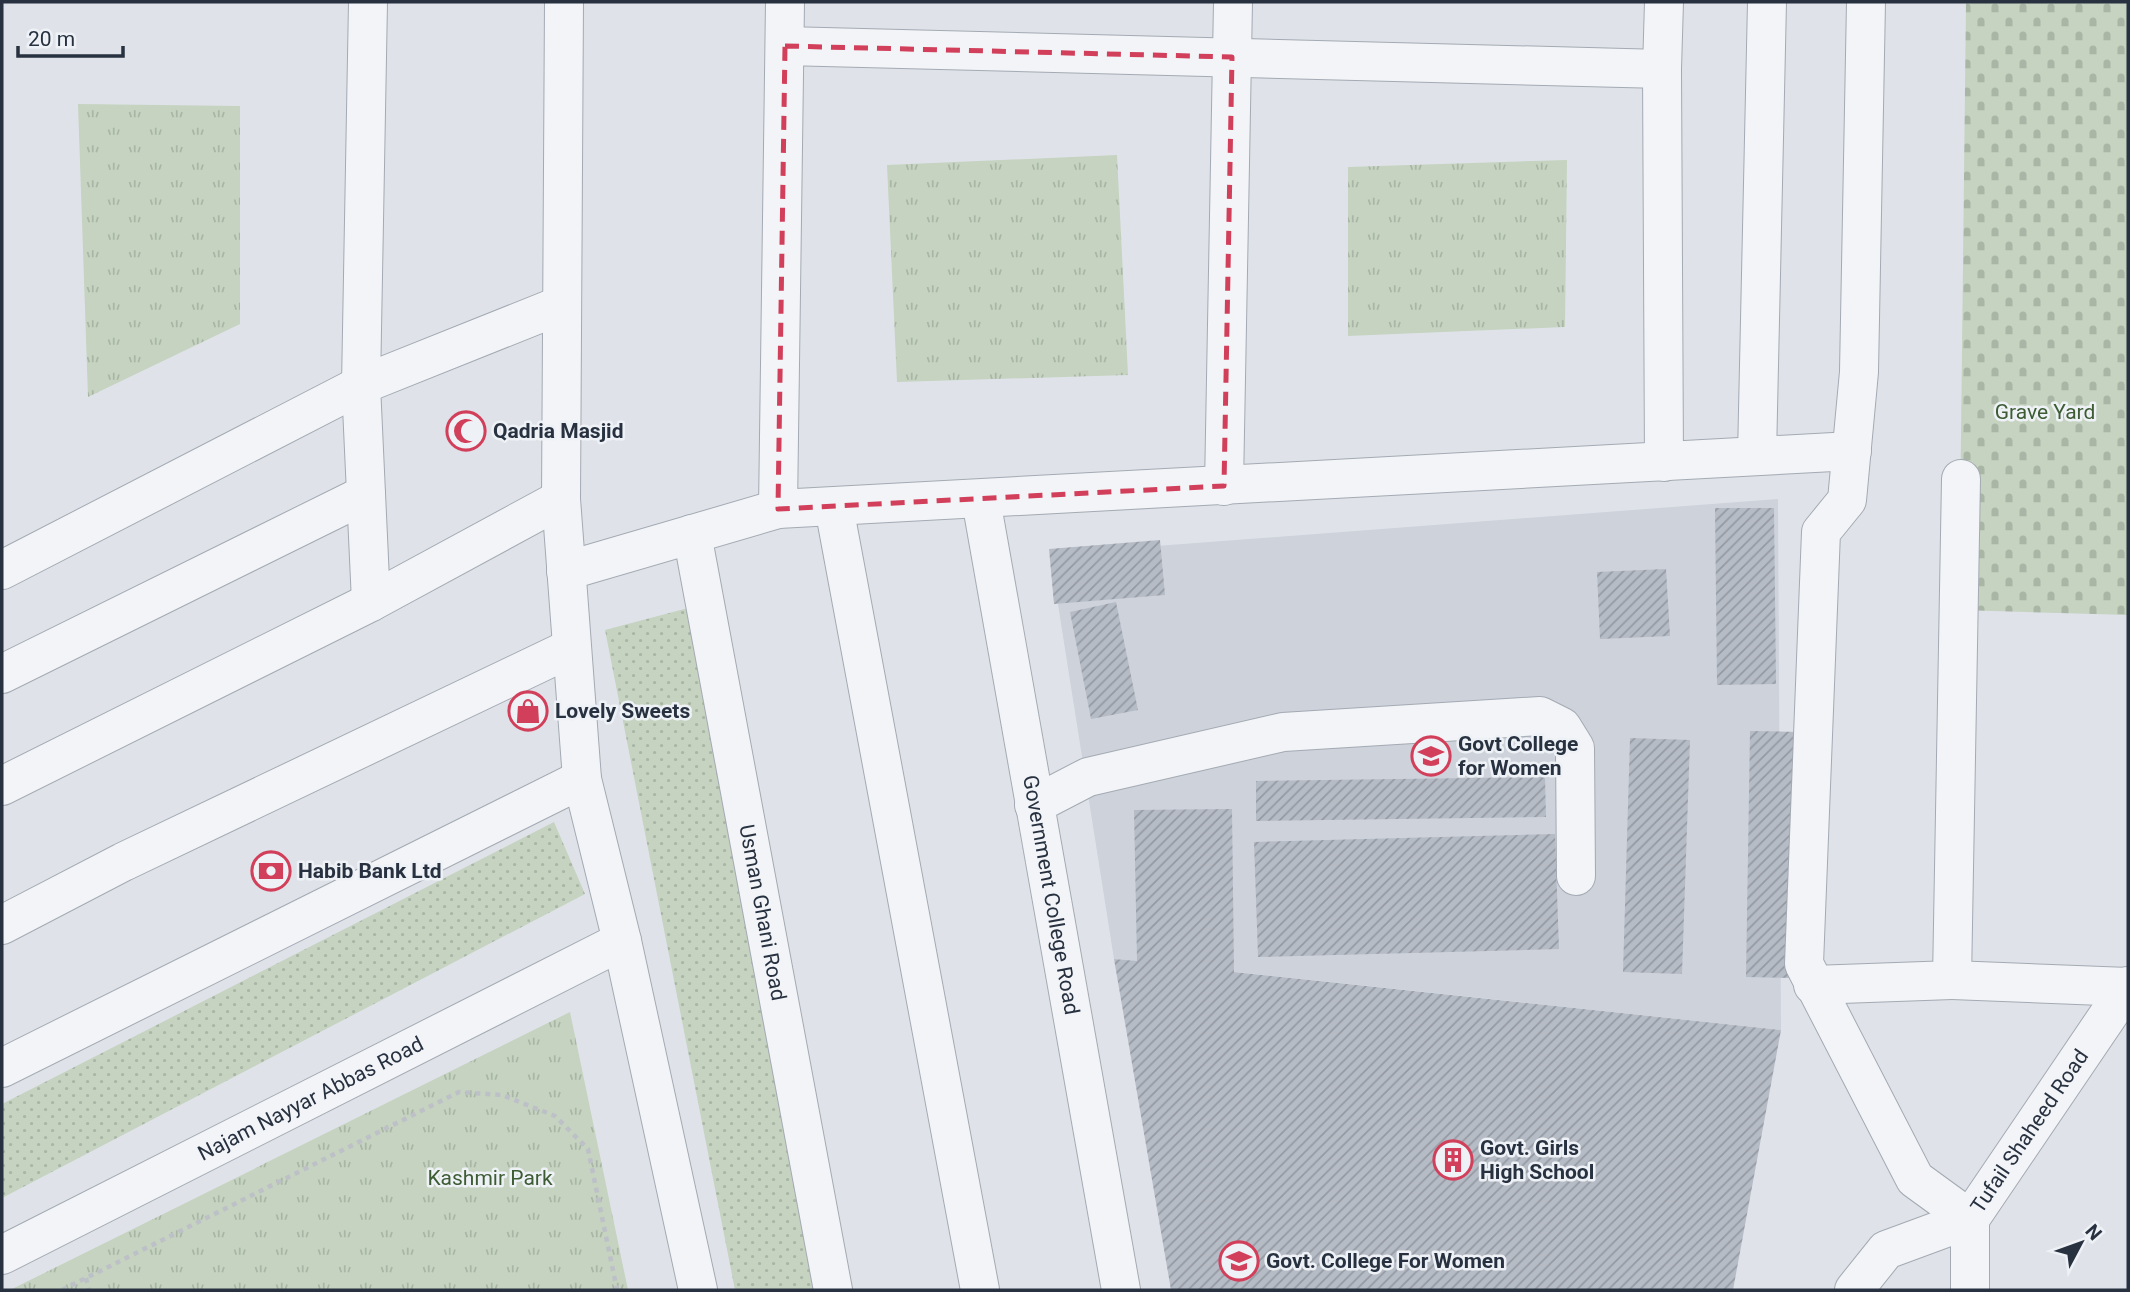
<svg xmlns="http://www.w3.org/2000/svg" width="2130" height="1292" font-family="Roboto,sans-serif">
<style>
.built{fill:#cdd2db}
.grass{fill:url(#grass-dots)}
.cemetery{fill:url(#cemetery-stones)}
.park{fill:url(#park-tufts)}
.building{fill:url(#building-hatch)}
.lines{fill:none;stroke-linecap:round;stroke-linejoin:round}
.minor-casing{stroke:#a4aab3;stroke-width:40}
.path{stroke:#bdc1c7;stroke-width:4.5;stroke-dasharray:5 5;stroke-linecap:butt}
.minor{stroke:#f2f4f7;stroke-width:38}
.marked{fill:none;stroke:#d23f5b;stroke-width:5;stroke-dasharray:14 9;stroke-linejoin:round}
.labels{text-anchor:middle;stroke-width:5;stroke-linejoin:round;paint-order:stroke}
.park-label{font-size:21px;fill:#3d5c34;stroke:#eef2f6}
.poi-label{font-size:21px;font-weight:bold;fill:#273140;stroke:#eef2f6;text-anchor:start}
.street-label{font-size:21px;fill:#273140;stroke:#eef2f6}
</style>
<defs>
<pattern id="grass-dots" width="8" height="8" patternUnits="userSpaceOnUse" patternTransform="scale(1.75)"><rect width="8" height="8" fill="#c5d3c0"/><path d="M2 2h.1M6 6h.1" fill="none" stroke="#a9b6a6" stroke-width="1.8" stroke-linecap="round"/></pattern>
<pattern id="cemetery-stones" width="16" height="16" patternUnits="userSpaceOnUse" patternTransform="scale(1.75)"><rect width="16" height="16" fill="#c5d3c0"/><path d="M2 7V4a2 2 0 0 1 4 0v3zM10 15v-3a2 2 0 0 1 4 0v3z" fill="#a9b6a6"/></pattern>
<pattern id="park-tufts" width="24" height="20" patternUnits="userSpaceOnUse" patternTransform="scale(1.75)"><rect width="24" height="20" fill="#c5d3c0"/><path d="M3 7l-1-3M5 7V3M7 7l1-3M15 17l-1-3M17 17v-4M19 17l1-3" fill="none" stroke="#a9b6a6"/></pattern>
<pattern id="building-hatch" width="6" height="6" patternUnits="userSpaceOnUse" patternTransform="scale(1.75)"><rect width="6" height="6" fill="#b6bcc6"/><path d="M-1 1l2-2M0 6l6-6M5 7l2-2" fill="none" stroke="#9499a2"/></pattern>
</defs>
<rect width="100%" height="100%" fill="#dfe3e9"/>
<!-- built -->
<path class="built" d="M 1778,499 L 1781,1030 L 1114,959 L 1050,554 Z"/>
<!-- grass -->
<path class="grass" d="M 692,607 L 819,1290 L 735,1290 L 605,630 Z
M 554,822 L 585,894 L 2,1198 L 2,1104 Z"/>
<!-- cemetery -->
<path class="cemetery" d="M 1966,2 L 2128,2 L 2128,615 L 1959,610 Z"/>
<!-- park -->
<path class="park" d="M 78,104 L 240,106 L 240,324 L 88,397 Z
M 1117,155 L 1128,375 L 897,382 L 887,165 Z
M 1567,160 L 1565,327 L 1348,336 L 1348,167 Z
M 570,1012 L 628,1290 L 10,1290 Z"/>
<!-- building -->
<path class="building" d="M 1715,508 L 1774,508 L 1776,684 L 1717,685 Z
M 1160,540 L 1165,595 L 1054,604 L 1049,549 Z
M 1666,569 L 1670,636 L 1600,639 L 1597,572 Z
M 1116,602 L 1138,710 L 1091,719 L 1070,612 Z
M 1750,731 L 1799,732 L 1795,978 L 1746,977 Z
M 1630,738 L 1690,740 L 1682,974 L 1623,972 Z
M 1545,777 L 1546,817 L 1256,821 L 1256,781 Z
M 1232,809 L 1234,972 L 1781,1030 L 1733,1290 L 1171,1290 L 1114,959 L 1137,961 L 1134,810 Z
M 1555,834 L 1559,949 L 1258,957 L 1254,842 Z"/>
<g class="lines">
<!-- minor casing -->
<g class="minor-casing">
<g id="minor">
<path d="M 368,2 L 361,385 L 371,602"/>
<path d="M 564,2 L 561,499 L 582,779 L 622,941 L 698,1290"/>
<path d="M 1866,2 L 1859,372 L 1847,500 L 1821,532 L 1804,964 L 1915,1179 L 1970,1219"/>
<path d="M 785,46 L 1662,69"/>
<path d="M 1757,456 L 1767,2"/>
<path d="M 1664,462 L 1662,69 L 1664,2"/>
<path d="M 1224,486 L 1233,2"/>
<path id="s1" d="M 981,500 L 1121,1290"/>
<path d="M 834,507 L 980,1290"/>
<path d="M 778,509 L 785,2"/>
<path id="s2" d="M 692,534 L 833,1290"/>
<path d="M 2,570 L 361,385 L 561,305"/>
<path d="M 566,571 L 778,509 L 1852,451"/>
<path d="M 2,674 L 366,494"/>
<path d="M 2,786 L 371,602 L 561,499"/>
<path d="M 1034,805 L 1088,777 L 1283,732 L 1540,716 L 1562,727 L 1575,748 L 1576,876"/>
<path d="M 2,925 L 123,862 L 571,648"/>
<path d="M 1952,980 L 2128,987"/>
<path d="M 1813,985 L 1952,980 L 1961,479"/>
<path d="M 2,1068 L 582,779"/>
<path id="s3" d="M 2,1255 L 622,941"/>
<path d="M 1854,1290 L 1886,1250 L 1970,1219"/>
<path id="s4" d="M 1970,1290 L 1970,1219 L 2128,986"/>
</g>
</g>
<!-- path -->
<path class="path" d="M 86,1278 L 89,1290
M 62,1290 L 459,1092 L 502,1095 L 555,1116 L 588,1149 L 617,1290"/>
<!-- minor -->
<use href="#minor" class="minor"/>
</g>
<!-- marked area -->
<path class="marked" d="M 785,46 L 1232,57 L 1224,486 L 778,509 Z"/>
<!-- icons -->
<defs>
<g id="mosque-ring" transform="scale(2.0125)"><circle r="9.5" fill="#eef2f6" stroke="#d23f5b" stroke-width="1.5"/><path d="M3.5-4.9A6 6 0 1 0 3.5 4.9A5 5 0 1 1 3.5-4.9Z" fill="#d23f5b"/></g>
<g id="shop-ring" transform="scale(2.0125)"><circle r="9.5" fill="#eef2f6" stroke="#d23f5b" stroke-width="1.5"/><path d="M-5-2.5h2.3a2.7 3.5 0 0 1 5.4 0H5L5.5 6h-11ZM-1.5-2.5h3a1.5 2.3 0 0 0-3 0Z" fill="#d23f5b"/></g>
<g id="university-ring" transform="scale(2.0125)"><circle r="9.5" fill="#eef2f6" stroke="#d23f5b" stroke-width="1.5"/><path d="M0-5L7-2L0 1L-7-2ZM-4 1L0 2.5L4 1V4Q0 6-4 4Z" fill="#d23f5b"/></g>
<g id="bank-ring" transform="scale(2.0125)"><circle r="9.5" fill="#eef2f6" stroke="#d23f5b" stroke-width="1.5"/><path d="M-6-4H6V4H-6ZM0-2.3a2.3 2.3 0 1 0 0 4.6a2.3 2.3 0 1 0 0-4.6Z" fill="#d23f5b"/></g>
<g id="building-ring" transform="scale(2.0125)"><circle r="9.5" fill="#eef2f6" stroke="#d23f5b" stroke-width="1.5"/><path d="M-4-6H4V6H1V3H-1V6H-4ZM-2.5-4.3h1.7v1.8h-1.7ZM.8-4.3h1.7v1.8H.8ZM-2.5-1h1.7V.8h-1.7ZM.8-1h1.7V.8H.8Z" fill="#d23f5b"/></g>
</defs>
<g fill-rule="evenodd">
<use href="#mosque-ring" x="466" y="431"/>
<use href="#shop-ring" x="528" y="711"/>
<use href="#university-ring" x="1431" y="756"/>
<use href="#bank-ring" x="271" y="871"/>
<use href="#building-ring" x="1453" y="1160"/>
<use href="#university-ring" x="1239" y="1261"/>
</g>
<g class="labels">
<!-- park labels -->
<g class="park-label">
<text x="2045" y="419">Grave Yard</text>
<text x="490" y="1185">Kashmir Park</text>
</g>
<!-- poi labels -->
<g class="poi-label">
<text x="493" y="438">Qadria Masjid</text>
<text x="555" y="718">Lovely Sweets</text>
<text x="1458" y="751">Govt College<tspan x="1458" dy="24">for Women</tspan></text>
<text x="298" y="878">Habib Bank Ltd</text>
<text x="1480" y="1155">Govt. Girls<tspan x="1480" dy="24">High School</tspan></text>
<text x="1266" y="1268">Govt. College For Women</text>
</g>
<!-- street labels -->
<g class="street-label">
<text dy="7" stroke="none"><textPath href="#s1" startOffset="401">Government College Road</textPath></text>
<text dy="7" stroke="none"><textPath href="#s2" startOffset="385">Usman Ghani Road</textPath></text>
<text dy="7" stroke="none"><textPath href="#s3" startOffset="346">Najam Nayyar Abbas Road</textPath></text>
<text dy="7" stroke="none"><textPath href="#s4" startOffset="177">Tufail Shaheed Road</textPath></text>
</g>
</g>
<!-- border -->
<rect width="2130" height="1292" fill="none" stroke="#273140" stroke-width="7"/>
<!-- north arrow -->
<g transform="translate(2081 1243) rotate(49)" stroke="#eef2f6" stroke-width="5" paint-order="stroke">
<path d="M0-5L12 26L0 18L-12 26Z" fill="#273140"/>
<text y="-10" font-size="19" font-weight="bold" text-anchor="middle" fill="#273140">N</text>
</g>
<!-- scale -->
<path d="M18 46v10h105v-10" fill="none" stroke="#273140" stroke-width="3.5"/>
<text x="28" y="46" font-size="21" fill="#273140" stroke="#eef2f6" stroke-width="5" paint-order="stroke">20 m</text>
</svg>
